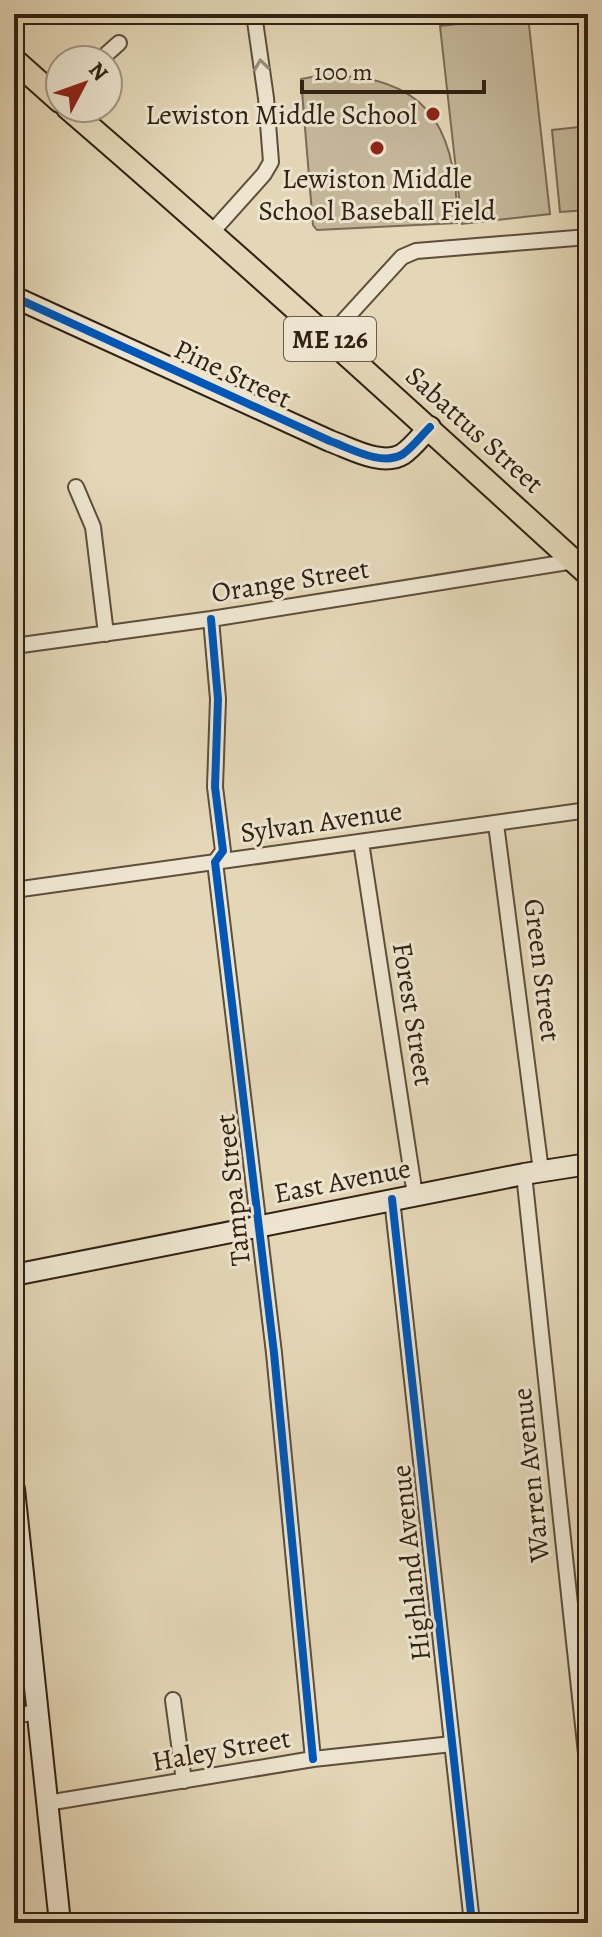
<svg xmlns="http://www.w3.org/2000/svg" width="602" height="1937" font-family="Alegreya,serif">
<style>
.garden{fill:#c5b89b;stroke:#7a6c56;stroke-width:2}
.lines{fill:none;stroke-linecap:round;stroke-linejoin:round}
.street-casing{stroke:#5d4e3b;stroke-width:18}
.secondary-casing{stroke:#302112;stroke-width:24}
.primary-casing{stroke:#302112;stroke-width:26}
.street{stroke:#ede5d0;stroke-width:14}
.secondary{stroke:#ede5d0;stroke-width:20}
.primary{stroke:#e4d7b7;stroke-width:22}
.cycleway-casing{stroke:#ede5d0;stroke-width:13}
.cycleway{stroke:#0057b8;stroke-width:8}
.oneway{stroke:#988d7a}
.poi-dot{fill:#8f2418;stroke:#ede5d0;stroke-width:3}
.labels{text-anchor:middle;stroke-width:6;stroke-linejoin:round;paint-order:stroke}
.shield{fill:#ede5d0;stroke:#695c4b;stroke-width:2}
.shield-label{font-size:26px;font-weight:bold;fill:#302112}
.poi-label{font-size:28px;fill:#302112;stroke:#ede5d0;text-anchor:end}
.street-label{font-size:28px;fill:#302112;stroke:#ede5d0}
</style>
<rect width="100%" height="100%" fill="#e4d7b7"/>
<filter id="stains"><feTurbulence type="fractalNoise" baseFrequency=".0025" numOctaves="4"/><feColorMatrix values="0 0 0 0 .2 0 0 0 0 .09 0 0 0 0 .02 0 0 0 .5 -.17"/></filter>
<radialGradient id="worn" r=".72"><stop offset=".6" stop-color="#630" stop-opacity="0"/><stop offset="1" stop-color="#630" stop-opacity=".3"/></radialGradient>
<!-- garden -->
<path class="garden" d="M 528,16 L 550,214 L 462,224 L 440,26 Z
M 317,76 C 423,71 458,123 457,223 L 317,230 L 313,225 L 301,79 Z
M 588,126 L 588,210 L 560,212 L 552,130 Z"/>
<g class="lines">
<!-- street casing -->
<g class="street-casing">
<path id="street" d="M 100,60 L 119,43
M 212,232 L 264,174 L 271,162 L 266,98 L 254,14
M 328,338 L 402,257 L 416,251 L 588,237
M 76,487 L 93,527 L 106,634
M 211,619 L 218,699 L 215,787 L 223,851 L 215,862 L 274,1353 L 313,1759
M 14,646 L 211,619 L 574,561
M 496,824 L 541,1171
M 361,842 L 415,1195
M 14,890 L 588,810
M 524,1174 L 588,1772
M 392,1199 L 472,1923
M 173,1700 L 184,1781
M 14,1716 L 37,1712
M 47,1803 L 313,1759 L 452,1744"/>
</g>
<!-- secondary casing -->
<g class="secondary-casing">
<path id="secondary" d="M 14,297 L 330,441 C 350,448 382,467 403,454 C 413,447 421,436 430,427
M 14,1275 L 524,1174 L 588,1164
M 14,1489 L 60,1923"/>
</g>
<!-- primary casing -->
<g class="primary-casing">
<path id="primary" d="M 14,60 L 60,101
M 68,108 C 244,260 416,417 588,574"/>
</g>
<!-- street -->
<use href="#street" class="street"/>
<!-- secondary -->
<use href="#secondary" class="secondary"/>
<!-- primary -->
<use href="#primary" class="primary"/>
<!-- cycleway casing -->
<g class="cycleway-casing">
<path id="cycleway" d="M 14,297 L 330,441 C 350,448 382,467 403,454 C 413,447 421,436 430,427
M 211,619 L 218,699 L 215,787 L 223,851 L 215,862 L 274,1353 L 313,1759
M 392,1199 L 472,1923"/>
</g>
<!-- cycleway -->
<use href="#cycleway" class="cycleway"/>
</g>
<!-- one-way arrows -->
<defs><path id="oneway-chevron" d="M-2-3.5L2.5 0L-2 3.5" fill="none" stroke-width="1.6" stroke-linecap="round" stroke-linejoin="round" transform="scale(2)"/></defs>
<use class="oneway" href="#oneway-chevron" transform="translate(261 65) rotate(-98)"/>
<!-- markers -->
<g class="poi-dot">
<circle cx="433" cy="114" r="8"/>
<circle cx="377" cy="148" r="8"/>
</g>
<g class="labels">
<!-- shield labels -->
<rect class="shield" x="284" y="317" width="92" height="44" rx="6"/>
<g class="shield-label">
<text x="330" y="348">ME 126</text>
</g>
<!-- poi labels -->
<g class="poi-label">
<text x="417" y="124">Lewiston Middle School</text>
<text x="377" y="188" text-anchor="middle">Lewiston Middle<tspan x="377" dy="32">School Baseball Field</tspan></text>
</g>
<!-- street labels -->
<g class="street-label">
<text transform="translate(233 373) rotate(25)" y="10">Pine Street</text>
<text transform="translate(475 429) rotate(42)" y="10">Sabattus Street</text>
<text transform="translate(290 580) rotate(-9)" y="10">Orange Street</text>
<text transform="translate(321 821) rotate(-8)" y="10">Sylvan Avenue</text>
<text transform="translate(543 970) rotate(83)" y="10">Green Street</text>
<text transform="translate(414 1014) rotate(81)" y="10">Forest Street</text>
<text transform="translate(342 1180) rotate(-11)" y="10">East Avenue</text>
<text transform="translate(232 1190) rotate(-96)" y="10">Tampa Street</text>
<text transform="translate(530 1475) rotate(-96)" y="10">Warren Avenue</text>
<text transform="translate(410 1563) rotate(-96)" y="10">Highland Avenue</text>
<text transform="translate(221 1749) rotate(-10)" y="10">Haley Street</text>
</g>
</g>
<!-- margin -->
<rect width="602" height="1937" fill="none" stroke="#e4d7b7" stroke-width="48"/>
<rect x="16" y="16" width="570" height="1905" fill="none" stroke="#302112" stroke-width="4"/>
<rect x="24" y="24" width="554" height="1889" fill="none" stroke="#302112" stroke-width="2"/>
<!-- north arrow -->
<g transform="translate(84 84) rotate(49)"><circle r="38" fill="#ede5d0" stroke="#a19784" stroke-width="2"/>
<path d="M0-6L14 30L0 20L-14 30Z" fill="#8f2418"/>
<text y="-12" font-size="22" font-weight="bold" text-anchor="middle" fill="#302112">N</text>
</g>
<!-- scale -->
<path d="M302 80v12h182v-12" fill="none" stroke="#302112" stroke-width="4"/>
<text x="314" y="80" font-size="24" fill="#302112" stroke="#ede5d0" stroke-width="6" paint-order="stroke">100 m</text>
<rect width="100%" height="100%" filter="url(#stains)"/>
<rect width="100%" height="100%" fill="url(#worn)"/>
</svg>
